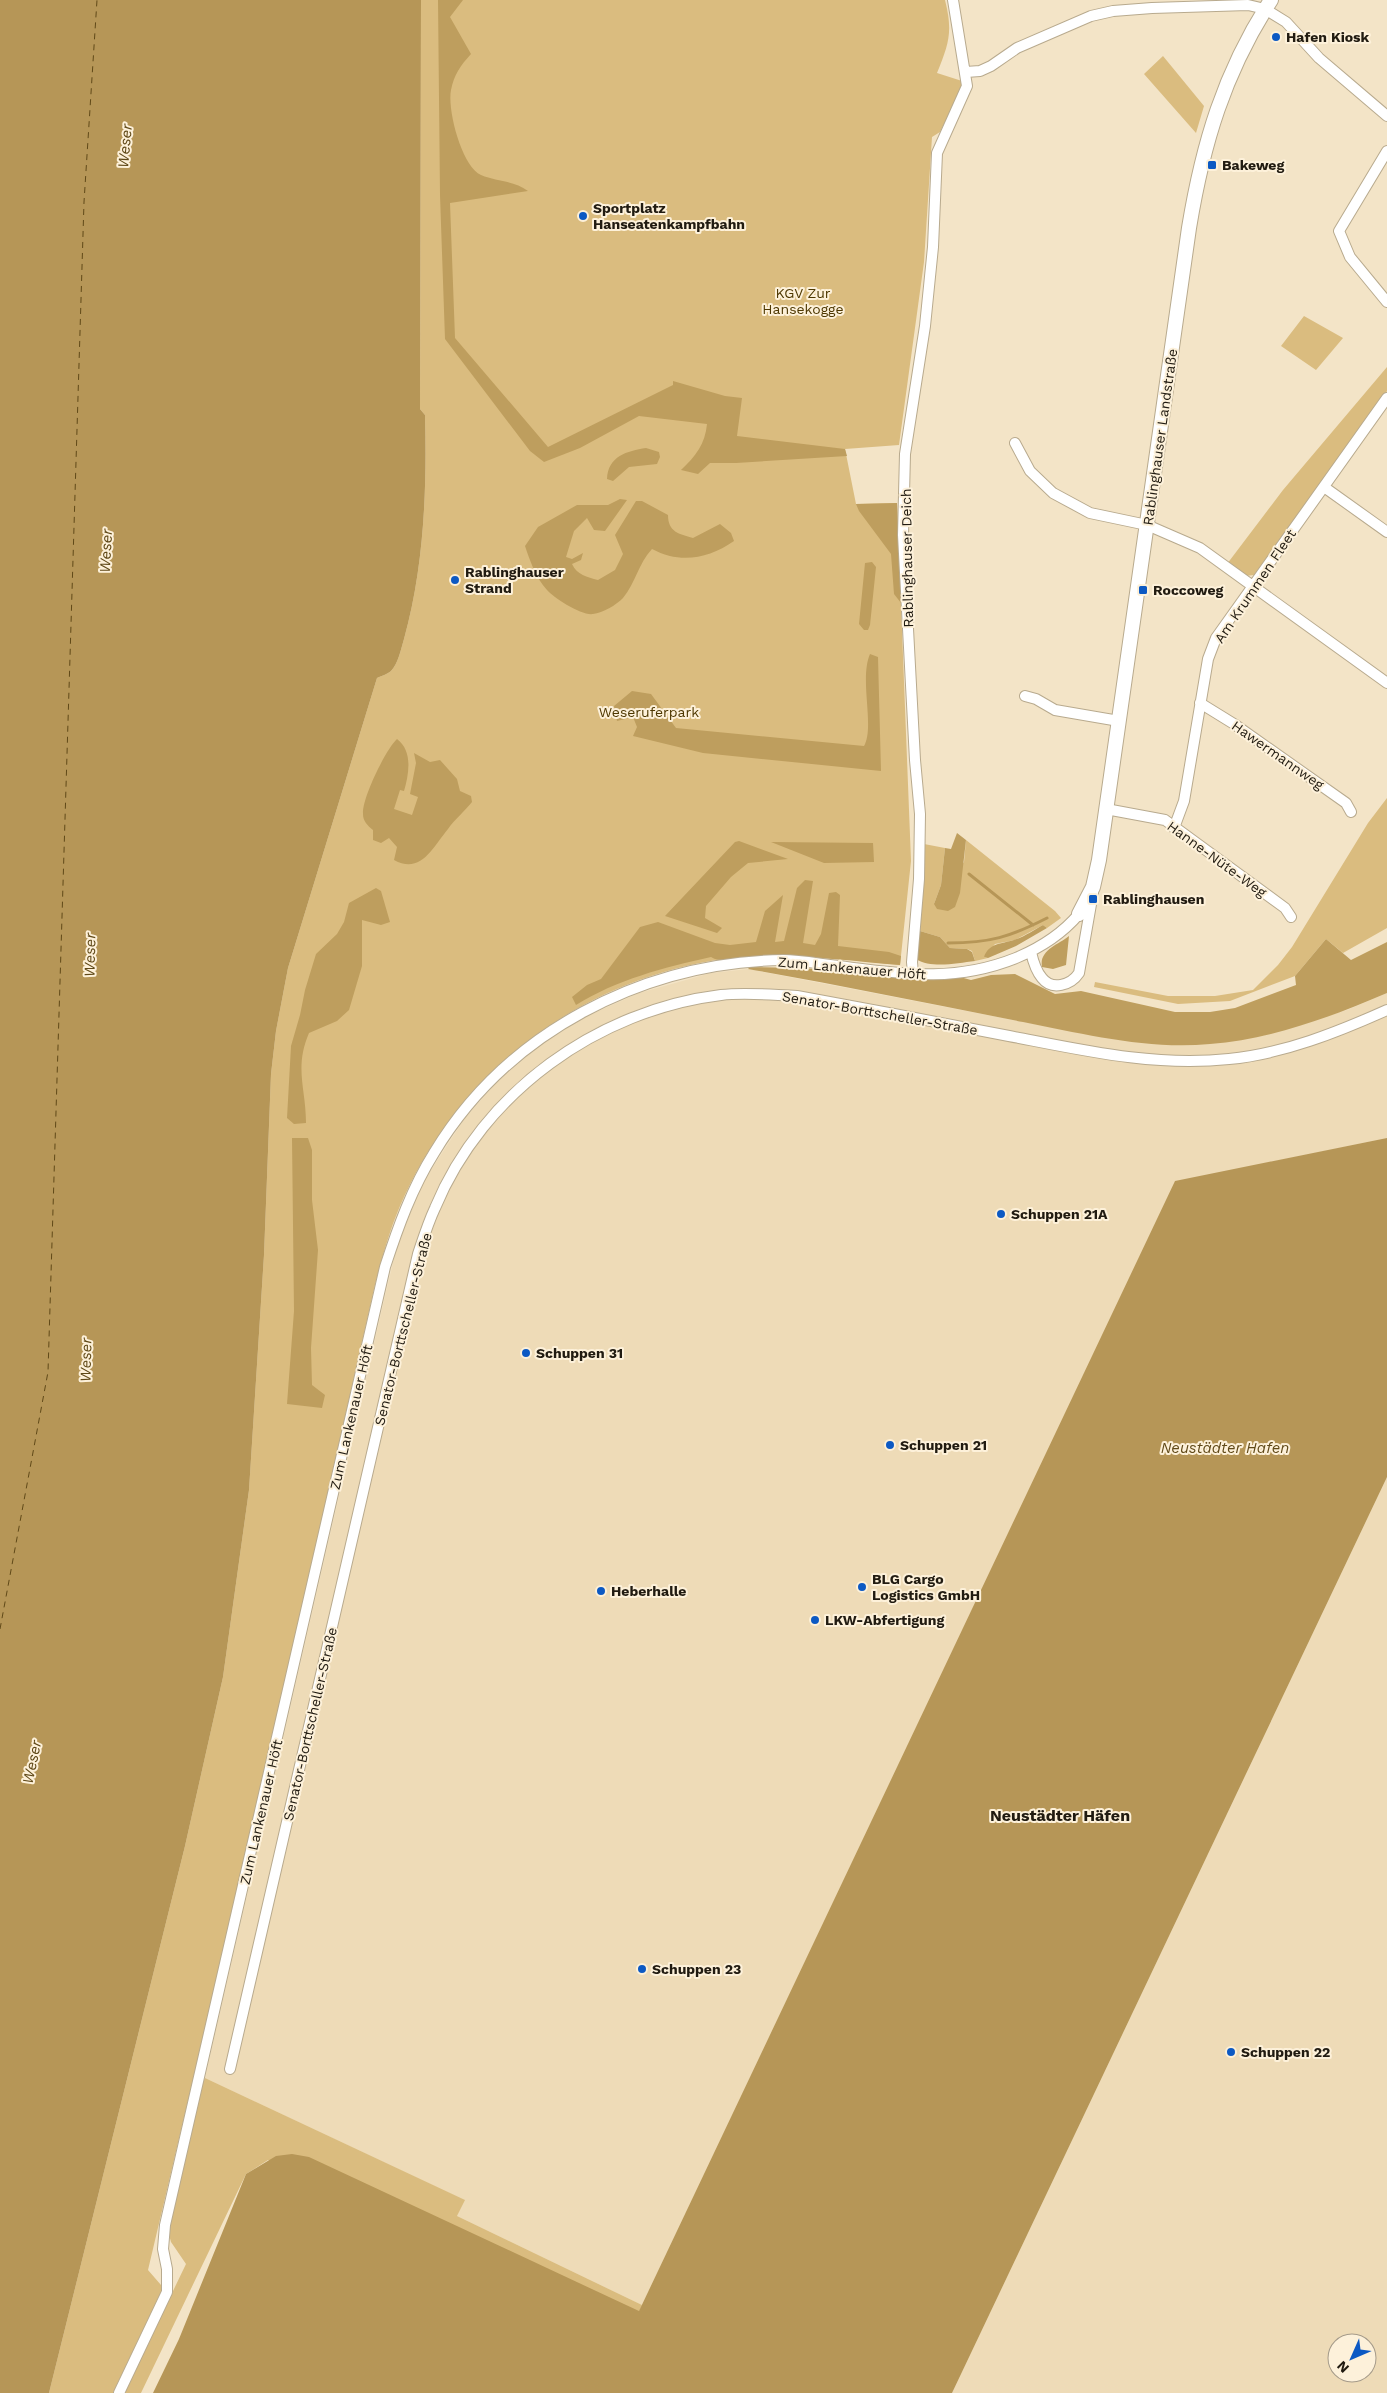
<svg xmlns="http://www.w3.org/2000/svg" width="1387" height="2393" font-family="'Work Sans',sans-serif">
<style>
.built{fill:#eedbb7;fill-rule:evenodd}
.green{fill:#dabc7f}
.forest{fill:#be9e5e}
.water{fill:#b69657}
.lines{fill:none;stroke-linecap:round;stroke-linejoin:round}
.stream{stroke:#b69657;stroke-width:3}
.ferry{stroke:#604918;stroke-width:1;stroke-dasharray:6 5;stroke-linecap:butt}
.minor-casing{stroke:#b8aa8e;stroke-width:12}
.tertiary-casing{stroke:#b8aa8e;stroke-width:16}
.minor{stroke:#fff;stroke-width:10}
.tertiary{stroke:#fff;stroke-width:14}
.poi-dot{fill:#0c59c3;stroke:#fdf1da;stroke-width:2}
.labels{text-anchor:middle;stroke-width:4;stroke-linejoin:round;paint-order:stroke}
.poi-label{font-size:14px;font-weight:bold;fill:#211b11;stroke:#fdf1da;text-anchor:start}
.park-label{font-size:14px;fill:#4d3700;stroke:#fdf1da}
.street-label{font-size:14px;fill:#211b11;stroke:#fdf1da}
.water-label{font-size:15px;font-style:italic;fill:#604918;stroke:#fdf1da}
.quarter-label{font-size:16px;font-weight:bold;fill:#211b11;stroke:#fdf1da}
</style>
<rect width="100%" height="100%" fill="#f3e4c7"/>
<!-- built -->
<path class="built" d="M 748,969 L 1107,1038 L 1262,1036 L 1347,1010 L 1387,993 L 1387,1138 L 1175,1182 L 642,2305 L 457,2216 L 464,2200 L 205,2078 L 385,1296 L 397,1246 L 423,1182 L 465,1118 L 497,1082 L 540,1045 L 585,1017 L 639,993 L 711,973 Z
M 1387,1477 L 1387,2393 L 952,2393 ZM 1337,2343 L 1367,2343 L 1367,2373 L 1337,2373 Z"/>
<!-- green -->
<path class="green" d="M 421,0 L 945,0 C 953,32 949,43 937,73 L 962,81 L 962,88 L 940,132 L 932,137 L 924,262 L 899,445 L 845,449 L 856,504 L 897,503 L 911,861 L 900,965 C 851,961 800,953 750,956 C 596,968 461,1064 400,1206 C 389,1232 382,1258 375,1285 L 232,1914 L 148,2270 L 161,2285 L 162,2290 L 113,2393 L 49,2393 L 185,1846 L 223,1677 L 249,1490 L 264,1255 L 271,1074 L 276,1031 L 288,968 L 377,678 C 381,676 388,674 391,671 C 398,664 401,649 404,639 C 424,567 427,490 425,415 L 420,409 Z
M 1163,56 L 1204,106 L 1196,133 L 1144,74 Z
M 1304,316 L 1343,338 L 1316,370 L 1281,346 Z
M 1387,367 L 1387,391 L 1254,575 L 1245,576 L 1227,564 L 1283,490 Z
M 1387,798 L 1387,928 L 1343,953 L 1326,939 L 1295,976 L 1230,1001 L 1178,1004 L 1094,987 L 1095,982 L 1168,996 L 1215,996 L 1253,990 L 1278,965 L 1292,947 L 1368,823 Z
M 966,840 L 1055,911 L 1061,918 L 1047,928 L 1043,925 L 1015,940 L 995,944 L 984,957 L 988,958 L 975,961 L 972,951 L 967,949 L 950,948 L 940,937 L 920,931 L 924,844 L 945,848 L 941,885 L 934,904 L 964,862 Z
M 205,2078 L 465,2200 L 457,2216 L 642,2305 L 639,2312 L 268,2160 L 246,2174 L 141,2393 L 124,2393 L 186,2264 L 171,2242 L 168,2231 L 201,2086 Z"/>
<!-- forest -->
<path class="forest" d="M 438,0 L 463,0 L 450,17 L 471,54 C 460,66 454,75 451,90 C 447,110 462,167 481,175 C 497,182 514,180 528,191 L 450,203 L 455,338 L 548,447 L 673,385 L 673,381 L 725,396 L 742,398 L 737,436 L 845,449 L 847,456 L 736,463 L 710,463 L 698,474 L 681,470 C 696,456 705,444 707,424 L 639,416 L 580,448 L 544,462 L 530,451 L 445,339 L 440,195 Z
M 646,448 L 659,452 L 660,457 L 657,464 L 629,467 L 613,481 L 607,479 C 608,456 627,451 646,448 Z
M 620,499 L 627,500 L 605,531 L 594,530 L 587,518 L 574,531 L 566,557 L 572,559 L 583,553 L 581,560 L 572,564 C 577,575 587,577 598,580 L 615,570 L 623,554 L 615,535 L 636,501 L 642,501 L 668,515 C 668,532 679,534 693,538 L 720,524 L 731,533 L 734,541 C 708,559 680,564 652,549 C 638,564 636,582 623,598 C 616,605 603,613 593,614 C 582,616 554,598 547,590 C 536,578 530,561 525,546 L 538,527 L 577,505 L 608,505 Z
M 897,503 L 901,603 L 894,594 L 891,554 L 859,511 L 856,504 Z
M 872,562 L 876,567 L 870,625 L 868,630 L 864,630 L 859,624 L 865,563 Z
M 870,654 L 878,657 L 881,771 L 703,753 L 633,736 L 637,727 L 633,717 L 617,721 L 614,706 L 632,691 L 651,694 L 676,728 L 864,746 C 875,727 859,679 870,654 Z
M 397,739 C 413,751 409,774 404,791 L 400,790 L 394,809 L 412,815 L 418,797 L 410,794 L 416,763 L 414,753 L 430,762 L 440,760 L 457,779 L 460,791 L 471,796 L 472,802 C 465,811 455,819 448,829 C 433,847 421,875 394,860 L 397,847 L 389,838 L 381,843 L 373,840 L 373,830 C 367,825 363,821 363,814 C 362,798 386,749 397,739 Z
M 957,833 L 966,840 L 960,893 L 955,907 L 948,911 L 937,909 L 934,904 L 941,885 L 945,848 L 951,849 Z
M 739,841 L 788,859 L 748,863 L 731,877 L 706,906 L 705,918 L 722,928 L 717,933 L 665,916 L 735,842 Z
M 771,842 L 873,843 L 874,862 L 824,863 Z
M 805,880 L 813,881 L 803,943 L 815,945 L 821,934 L 829,893 L 836,892 L 840,895 L 838,946 L 889,952 L 901,956 L 900,965 C 854,961 807,955 761,956 C 746,957 724,965 711,957 C 665,967 616,980 576,1005 L 572,997 L 587,985 L 601,979 L 640,927 L 658,922 L 715,943 L 730,945 L 756,942 L 765,911 L 783,895 L 775,942 L 784,941 L 797,888 Z
M 376,888 L 381,891 L 390,922 L 381,925 L 362,920 L 362,966 L 349,1010 L 337,1021 L 309,1033 C 294,1068 306,1088 306,1123 L 294,1124 L 287,1118 L 291,1046 L 300,1015 L 305,990 L 316,954 L 337,934 L 344,922 L 349,903 Z
M 1043,925 L 1047,928 L 1016,946 L 988,958 L 984,957 C 989,943 1001,944 1014,940 C 1024,937 1034,930 1043,925 Z
M 920,931 L 940,937 L 950,948 L 967,949 L 972,952 L 975,961 C 957,963 932,969 916,959 Z
M 1069,936 L 1066,965 L 1053,969 L 1042,967 C 1039,950 1058,945 1069,936 Z
M 1326,939 L 1351,960 L 1387,942 L 1387,993 C 1331,1017 1272,1039 1210,1044 C 1147,1050 1084,1034 1023,1022 C 931,1004 840,985 748,969 L 750,967 L 804,968 L 915,980 L 960,977 L 971,980 L 991,975 L 1015,974 L 1055,994 L 1081,991 L 1175,1012 L 1210,1012 L 1235,1008 L 1296,985 L 1295,976 Z
M 292,1138 L 308,1138 L 312,1150 L 312,1200 L 318,1250 L 311,1348 L 312,1385 L 325,1395 L 322,1408 L 287,1404 L 294,1311 Z"/>
<!-- water -->
<path class="water" d="M 0,0 L 421,0 L 420,409 L 425,415 C 427,490 424,567 404,639 C 401,649 398,664 391,671 C 388,674 381,676 377,678 L 288,968 L 276,1031 L 271,1074 L 264,1255 L 249,1490 L 223,1677 L 185,1846 L 49,2393 L 0,2393 Z
M 1387,1138 L 1387,1477 L 952,2393 L 153,2393 L 179,2339 L 246,2174 L 276,2156 L 292,2154 L 309,2157 L 639,2311 L 1175,1181 Z"/>
<g class="lines">
<!-- stream -->
<path class="stream" d="M 969,874 L 1033,925
M 948,943 C 990,943 1010,937 1047,918"/>
<!-- ferry -->
<path class="ferry" d="M 0,1629 L 48,1372 L 84,202 L 97,0"/>
<!-- minor casing -->
<g class="minor-casing">
<path id="minor" d="M 966,72 L 980,71 L 991,66 L 1017,48 L 1091,16 L 1113,11 L 1152,8 L 1248,5 L 1265,9 L 1286,22 L 1319,58 L 1387,116
M 1387,151 L 1339,231 L 1350,257 L 1387,302
M 1015,443 L 1030,471 L 1053,493 L 1090,513 L 1147,525 L 1200,548 L 1387,683
M 1324,487 L 1387,532
M 1025,696 L 1036,699 L 1055,710 L 1119,721
M 1200,703 L 1234,724 L 1346,803 L 1351,812
M 1106,809 L 1165,820 L 1285,908 L 1291,917
M 1174,828 L 1184,801 L 1208,659 L 1216,638 L 1387,398
M 1031,952 C 1033,961 1036,971 1042,978 C 1052,991 1071,985 1079,973 L 1093,893
M 913,974 L 912,962 L 919,879 L 920,814 L 915,760 L 903,535 L 905,454 L 925,326 L 933,247 L 937,153 L 967,86 L 953,0
M 230,2069 L 418,1254 C 423,1239 428,1223 435,1208 C 483,1092 598,1010 721,995 C 746,992 772,995 797,996 C 868,1009 938,1022 1009,1036 C 1082,1050 1154,1067 1229,1059 C 1283,1054 1338,1032 1387,1010
M 119,2393 L 167,2292 L 167,2269 L 163,2249 L 165,2225 L 385,1267 C 398,1227 412,1188 434,1153 C 507,1032 643,962 783,960 C 798,960 815,963 830,965 C 897,973 951,984 1016,958 C 1040,948 1062,934 1079,914"/>
</g>
<!-- tertiary casing -->
<g class="tertiary-casing">
<path id="tertiary" d="M 1079,914 L 1093,887 L 1099,860 L 1189,228 C 1203,143 1224,73 1271,0"/>
</g>
<!-- minor -->
<use href="#minor" class="minor"/>
<!-- tertiary -->
<use href="#tertiary" class="tertiary"/>
</g>
<!-- markers -->
<g class="poi-dot">
<circle cx="1276" cy="37" r="5"/>
<rect x="1207" y="160" width="10" height="10" rx="2.5"/>
<circle cx="583" cy="216" r="5"/>
<circle cx="455" cy="580" r="5"/>
<rect x="1138" y="585" width="10" height="10" rx="2.5"/>
<rect x="1088" y="894" width="10" height="10" rx="2.5"/>
<circle cx="1001" cy="1214" r="5"/>
<circle cx="526" cy="1353" r="5"/>
<circle cx="890" cy="1445" r="5"/>
<circle cx="862" cy="1587" r="5"/>
<circle cx="601" cy="1591" r="5"/>
<circle cx="815" cy="1620" r="5"/>
<circle cx="642" cy="1969" r="5"/>
<circle cx="1231" cy="2052" r="5"/>
</g>
<g class="labels">
<!-- poi labels -->
<g class="poi-label">
<text x="1286" y="42">Hafen Kiosk</text>
<text x="1222" y="170">Bakeweg</text>
<text x="593" y="213">Sportplatz<tspan x="593" dy="16">Hanseatenkampfbahn</tspan></text>
<text x="465" y="577">Rablinghauser<tspan x="465" dy="16">Strand</tspan></text>
<text x="1153" y="595">Roccoweg</text>
<text x="1103" y="904">Rablinghausen</text>
<text x="1011" y="1219">Schuppen 21A</text>
<text x="536" y="1358">Schuppen 31</text>
<text x="900" y="1450">Schuppen 21</text>
<text x="872" y="1584">BLG Cargo<tspan x="872" dy="16">Logistics GmbH</tspan></text>
<text x="611" y="1596">Heberhalle</text>
<text x="825" y="1625">LKW-Abfertigung</text>
<text x="652" y="1974">Schuppen 23</text>
<text x="1241" y="2057">Schuppen 22</text>
</g>
<!-- park labels -->
<g class="park-label">
<text x="803" y="298">KGV Zur<tspan x="803" dy="16">Hansekogge</tspan></text>
<text x="649" y="717">Weseruferpark</text>
</g>
<!-- street labels -->
<g class="street-label">
<text transform="translate(1160 437) rotate(-82)" y="5">Rablinghauser Landstraße</text>
<text transform="translate(907 558) rotate(-91)" y="5">Rablinghauser Deich</text>
<text transform="translate(1255 586) rotate(-56)" y="5">Am Krummen Fleet</text>
<text transform="translate(1278 755) rotate(35)" y="5">Hawermannweg</text>
<text transform="translate(1217 859) rotate(36)" y="5">Hanne-Nüte-Weg</text>
<text transform="translate(852 968) rotate(5)" y="5">Zum Lankenauer Höft</text>
<text transform="translate(880 1013) rotate(10)" y="5">Senator-Borttscheller-Straße</text>
<text transform="translate(403 1329) rotate(-76)" y="5">Senator-Borttscheller-Straße</text>
<text transform="translate(351 1417) rotate(-77)" y="5">Zum Lankenauer Höft</text>
<text transform="translate(310 1724) rotate(-77)" y="5">Senator-Borttscheller-Straße</text>
<text transform="translate(261 1812) rotate(-77)" y="5">Zum Lankenauer Höft</text>
</g>
<!-- water labels -->
<g class="water-label">
<text transform="translate(125 146) rotate(-85)" y="5">Weser</text>
<text transform="translate(106 551) rotate(-87)" y="5">Weser</text>
<text transform="translate(90 955) rotate(-89)" y="5">Weser</text>
<text transform="translate(86 1360) rotate(-89)" y="5">Weser</text>
<text x="1225" y="1453">Neustädter Hafen</text>
<text transform="translate(32 1762) rotate(-78)" y="5">Weser</text>
</g>
<!-- quarter labels -->
<g class="quarter-label">
<text x="1060" y="1821">Neustädter Häfen</text>
</g>
</g>
<!-- north arrow -->
<g transform="translate(1352 2358) rotate(225)"><circle r="24" fill="#fdf1da" stroke="#a59b8a"/>
<path d="M0-4L9 19L0 12L-9 19Z" fill="#0c59c3"/>
<text y="-8" font-size="14" font-weight="bold" text-anchor="middle" fill="#211b11">N</text>
</g>
</svg>
